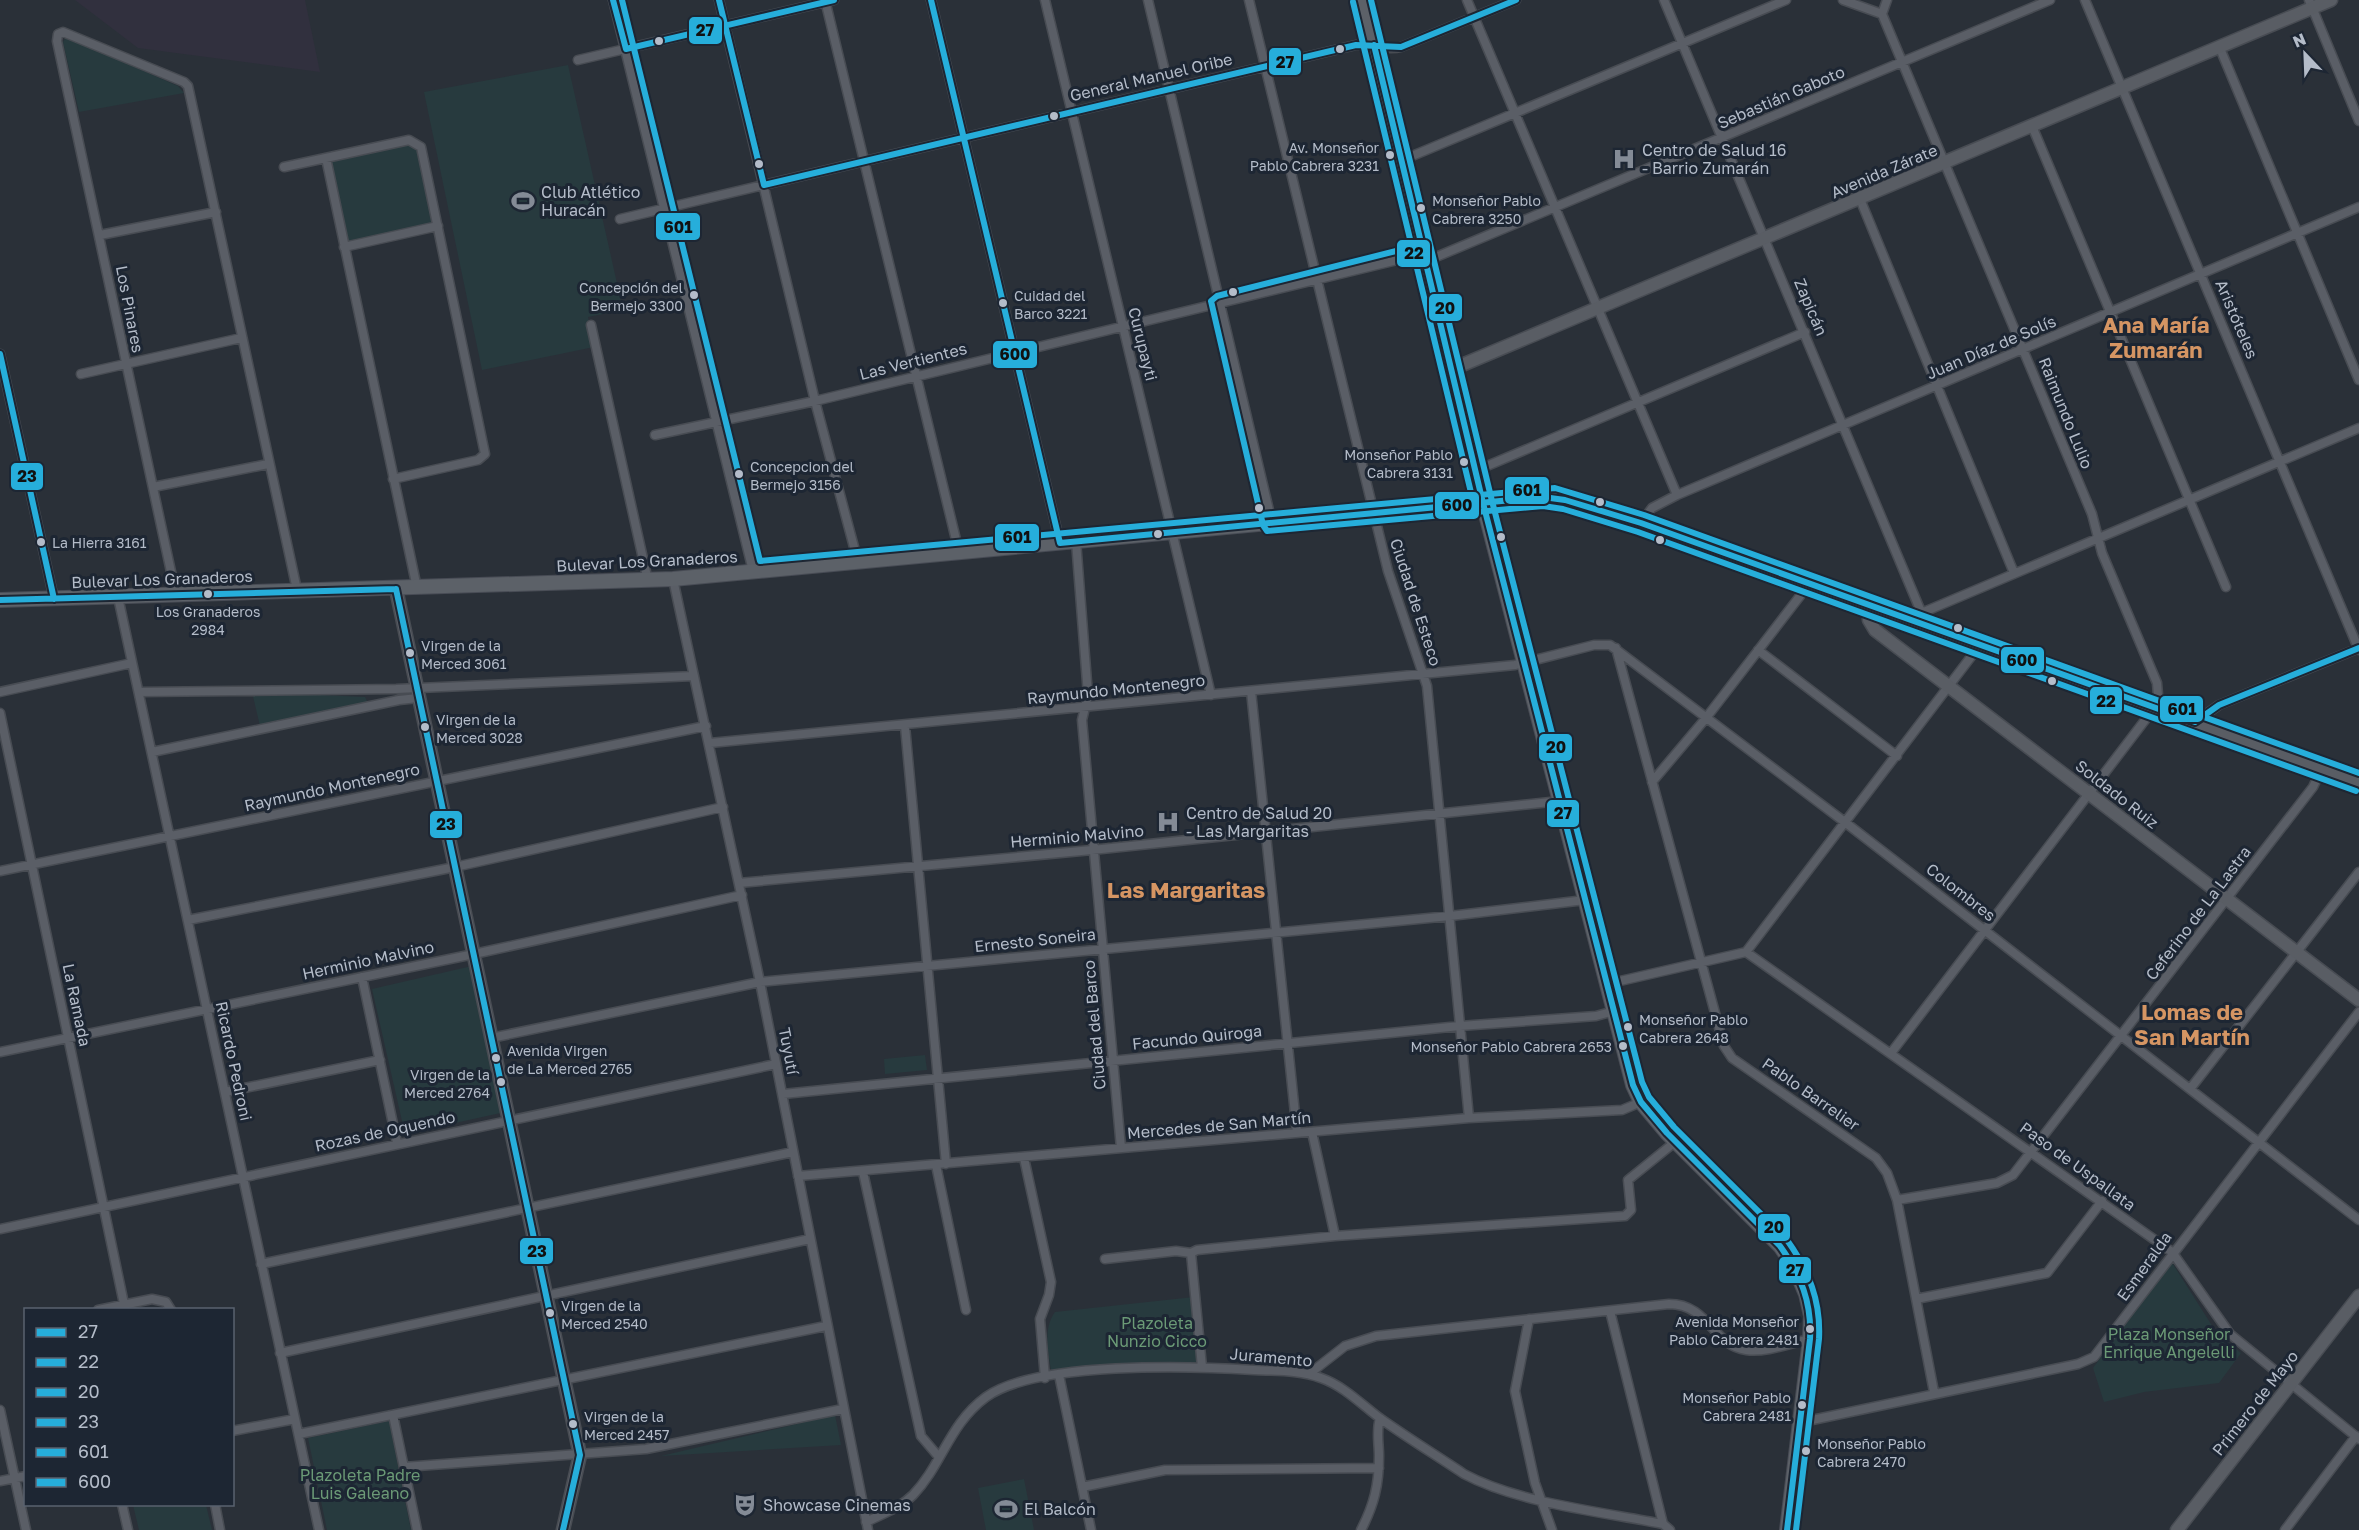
<svg xmlns="http://www.w3.org/2000/svg" width="2359" height="1530" font-family="'Golos Text',sans-serif">
<style>
.medical{fill:#31303e}
.green{fill:#273a3e}
.lines{fill:none;stroke-linecap:round;stroke-linejoin:round}
.street-casing{stroke:#484c53;stroke-width:11}
.secondary-casing{stroke:#484c53;stroke-width:15}
.primary-casing{stroke:#484c55;stroke-width:16}
.street{stroke:#5a5e66;stroke-width:8}
.secondary{stroke:#595d64;stroke-width:12}
.primary{stroke:#5c6168;stroke-width:14}
.bus-1-casing{stroke:#1d2633;stroke-width:10}
.bus-2-casing{stroke:#1d2633;stroke-width:10}
.bus-3-casing{stroke:#1d2633;stroke-width:10}
.bus-4-casing{stroke:#1d2633;stroke-width:10}
.bus-5-casing{stroke:#1d2633;stroke-width:10}
.bus-6-casing{stroke:#1d2633;stroke-width:10}
.bus-1{stroke:#26aedb;stroke-width:6}
.bus-2{stroke:#26aedb;stroke-width:6}
.bus-3{stroke:#26aedb;stroke-width:6}
.bus-4{stroke:#26aedb;stroke-width:6}
.bus-5{stroke:#26aedb;stroke-width:6}
.bus-6{stroke:#26aedb;stroke-width:6}
.bus-dot{fill:#b4bcc9;stroke:#1d2633;stroke-width:2}
.labels{text-anchor:middle;stroke-width:6;stroke-linejoin:round;paint-order:stroke}
.bus-label{font-size:14px;fill:#b4bcc9;stroke:#1d2633;text-anchor:start}
.street-label{font-size:16px;fill:#b4bcc9;stroke:#1d2633}
.poi-label{font-size:16px;fill:#b4bcc9;stroke:#1d2633;text-anchor:start}
.park-label{font-size:16px;fill:#6b9a76;stroke:#1d2633}
.district-label{font-size:22px;font-weight:bold;fill:#d59563;stroke:#1d2633}
.line-badge{stroke:#1d2633;stroke-width:2}
.pale-badge-label{font-size:16px;text-anchor:middle;font-weight:bold;fill:#111}
</style>
<rect width="100%" height="100%" fill="#2a3038"/>
<!-- medical -->
<path class="medical" d="M 75,0 L 305,0 L 320,72 L 138,48 Z"/>
<!-- green -->
<path class="green" d="M 66,37 L 178,86 L 184,93 L 79,112 L 63,42 Z
M 568,65 L 623,310 L 588,317 L 594,347 L 482,370 L 424,92 Z
M 416,142 L 438,226 L 344,247 L 325,158 Z
M 252,692 L 365,697 L 367,701 L 365,705 L 260,726 Z
M 472,966 L 505,1112 L 405,1134 L 372,989 Z
M 925,1055 L 927,1070 L 885,1074 L 884,1059 Z
M 2171,1261 L 2216,1332 L 2241,1353 L 2219,1383 L 2144,1392 L 2104,1402 L 2093,1368 Z
M 1194,1297 L 1199,1362 L 1051,1370 C 1048,1352 1043,1328 1055,1312 Z
M 835,1415 L 841,1445 L 661,1456 Z
M 389,1421 L 411,1530 L 327,1530 L 308,1438 Z
M 1024,1479 L 1034,1530 L 986,1530 L 978,1488 Z
M 133,1505 L 206,1505 L 212,1530 L 139,1530 Z"/>
<g class="lines">
<!-- street casing -->
<g class="street-casing">
<path id="street" d="M 613,0 L 753,571
M 719,0 L 815,401 L 858,562
M 825,0 L 959,552
M 931,0 L 1060,543
M 1045,0 L 1211,695
M 1148,0 L 1272,523
M 1249,0 L 1388,571 L 1427,686 L 1469,1118
M 1467,0 L 1677,495
M 1664,0 L 1927,626
M 1843,0 L 1882,14
M 1887,0 L 1882,14 L 2092,514 L 2102,553 L 2157,683 L 2158,695 L 2155,707 L 1891,1053
M 2085,0 L 2359,650
M 2309,0 L 2359,121
M 2219,46 L 2359,380
M 578,60 L 834,0
M 2032,126 L 2226,587
M 326,158 L 417,588
M 1400,161 L 1786,0
M 284,167 L 409,140 L 421,147 L 485,454 L 478,460 L 393,479
M 1860,199 L 2014,573
M 620,219 L 1356,45 C 1372,44 1386,51 1401,47 L 1516,0
M 100,235 L 216,212
M 344,247 L 438,226
M 1424,262 L 2050,0
M 591,325 L 648,581
M 0,354 L 54,599
M 81,374 L 241,338
M 655,435 L 815,401 L 1422,254
M 1475,471 L 1805,332
M 153,487 L 268,464
M 1641,523 L 1652,508 L 1677,495 L 2359,207
M 1076,541 L 1088,695 L 1082,720 L 1121,1148
M 673,579 L 760,982 L 868,1530
M 176,595 L 57,41 L 58,34 L 63,32 L 184,82 L 188,86 L 297,590
M 118,597 L 319,1530
M 1919,614 L 2359,428
M 1616,648 L 1724,1046 L 1732,1058 L 1876,1158 L 1887,1173 L 1897,1200 L 1934,1392
M 1758,650 L 1897,756
M 1251,691 L 1297,1133
M 0,692 L 132,663
M 139,692 L 396,689 L 694,676
M 0,713 L 124,1304
M 2195,722 L 2219,705 L 2359,648
M 905,726 L 946,1164
M 710,743 L 1515,665 L 1594,645 L 1610,645 L 1846,823 L 2359,1220
M 152,752 L 399,700 L 418,698
M 1652,782 L 1706,718 L 1800,596 L 1806,582
M 0,871 L 706,726
M 739,883 L 1092,850 L 1560,801
M 188,920 L 455,867 L 723,807
M 1746,952 L 2172,1252 L 2230,1334 L 2359,1439
M 362,977 L 397,1143
M 1607,984 L 1746,952 L 1980,645
M 491,1038 L 760,982 L 1450,916 L 1585,900
M 0,1052 L 474,954 L 742,895
M 2190,1089 L 2359,872
M 225,1092 L 380,1060
M 783,1094 L 1460,1026 L 1596,1016 L 1614,1011
M 1312,1132 L 1335,1236
M 1024,1158 L 1051,1282 L 1049,1295 L 1040,1319 L 1045,1378
M 936,1165 L 966,1310
M 863,1172 L 921,1436 L 938,1456
M 798,1176 L 1469,1118 L 1622,1110 L 1641,1102
M 1897,1200 L 1997,1183 L 2013,1175 L 2313,787 L 2321,770
M 0,1229 L 776,1064
M 1191,1253 L 1202,1367
M 1105,1259 L 1176,1251 L 1191,1253 L 1197,1250 L 1335,1236 L 1625,1216 L 1631,1210 L 1628,1180 L 1675,1142
M 261,1264 L 793,1152
M 1916,1299 L 2047,1273 L 2102,1201
M 98,1310 L 152,1299 L 166,1302 L 171,1310
M 1610,1311 L 1663,1524 L 1670,1530
M 1529,1319 L 1515,1391 L 1535,1483 L 1552,1530
M 280,1353 L 810,1239
M 1309,1374 L 1345,1346 L 1376,1336 L 1669,1304 C 1709,1304 1713,1346 1746,1350 C 1766,1353 1791,1343 1810,1339
M 1059,1375 L 1091,1530
M 0,1410 L 26,1530
M 393,1415 L 417,1530
M 1800,1419 L 1812,1420 L 2078,1364 L 2094,1357 L 2359,1012
M 232,1431 L 295,1419
M 299,1434 L 826,1326
M 404,1467 L 646,1449 L 843,1409
M 0,1481 L 26,1476
M 1082,1487 L 1165,1470 L 1379,1468
M 122,1504 L 128,1530
M 215,1504 L 220,1530
M 866,1522 C 882,1514 900,1508 913,1495 C 942,1465 949,1424 986,1397 C 1036,1361 1192,1366 1254,1370 C 1276,1371 1300,1370 1321,1378 C 1344,1386 1362,1405 1381,1419 C 1408,1438 1437,1456 1464,1474 C 1518,1503 1602,1512 1663,1524
M 1361,1530 C 1374,1505 1379,1485 1379,1456 C 1379,1443 1376,1431 1380,1418
M 2285,1530 L 2356,1436"/>
</g>
<!-- secondary casing -->
<g class="secondary-casing">
<path id="secondary" d="M 1450,370 L 2331,0
M 1483,503 L 1554,497 L 1641,523 L 2359,783
M 396,589 L 580,1455 L 563,1530
M 1869,606 L 1869,620 L 1875,630 L 2359,1000
M 2177,1530 L 2359,1296"/>
</g>
<!-- primary casing -->
<g class="primary-casing">
<path id="primary" d="M 1362,0 L 1483,503 L 1633,1085 L 1641,1102 L 1667,1133 L 1780,1246 L 1794,1266 L 1806,1294 L 1811,1316 L 1810,1339 L 1787,1530
M 0,600 L 673,579 L 1483,503"/>
</g>
<!-- street -->
<use href="#street" class="street"/>
<!-- secondary -->
<use href="#secondary" class="secondary"/>
<!-- primary -->
<use href="#primary" class="primary"/>
<!-- bus-1 casing -->
<g class="bus-1-casing">
<path id="bus-1" d="M 613,0 L 626,49 L 834,0
M 719,0 L 764,185 L 1356,45 L 1401,47 L 1516,0
M 1374,45 L 1483,503 L 1633,1085 L 1641,1102 L 1667,1133 L 1780,1246 C 1801,1275 1812,1303 1810,1339 L 1787,1530"/>
</g>
<!-- bus-2 casing -->
<g class="bus-2-casing">
<path id="bus-2" d="M 1353,2 L 1474,505
M 1420,245 L 1217,296 L 1211,301 L 1263,525 L 1267,531 L 1543,506 L 1563,509 L 1638,532 L 2356,791"/>
</g>
<!-- bus-3 casing -->
<g class="bus-3-casing">
<path id="bus-3" d="M 1371,0 L 1492,501 L 1642,1082 L 1649,1097 L 1674,1127 L 1787,1240 C 1809,1271 1821,1301 1819,1339 L 1796,1530"/>
</g>
<!-- bus-4 casing -->
<g class="bus-4-casing">
<path id="bus-4" d="M 0,354 L 54,599
M 396,589 L 580,1455 L 563,1530
M 0,600 L 396,589"/>
</g>
<!-- bus-5 casing -->
<g class="bus-5-casing">
<path id="bus-5" d="M 622,0 L 760,561 L 1555,488 L 1644,515 L 2359,773"/>
</g>
<!-- bus-6 casing -->
<g class="bus-6-casing">
<path id="bus-6" d="M 931,0 L 1060,543 L 1543,497 L 1565,500 L 1641,523 L 2195,722 L 2219,705 L 2359,648"/>
</g>
<!-- bus-1 -->
<use href="#bus-1" class="bus-1"/>
<!-- bus-2 -->
<use href="#bus-2" class="bus-2"/>
<!-- bus-3 -->
<use href="#bus-3" class="bus-3"/>
<!-- bus-4 -->
<use href="#bus-4" class="bus-4"/>
<!-- bus-5 -->
<use href="#bus-5" class="bus-5"/>
<!-- bus-6 -->
<use href="#bus-6" class="bus-6"/>
</g>
<!-- icons -->
<defs>
<g id="hospital-bare" transform="scale(1.8)"><path d="M-5-5h3v3.5h4V-5h3V5h-3V1.5h-4V5h-3Z" fill="#848b96" stroke="#1d2633" stroke-width="2.5" paint-order="stroke"/></g>
<g id="stadium-bare" transform="scale(1.8)"><path d="M0-5a6.5 5 0 1 0 0 10a6.5 5 0 1 0 0-10ZM-3.5-1.8h7v3.6h-7Z" fill="#848b96" stroke="#1d2633" stroke-width="2.5" paint-order="stroke"/></g>
<g id="theatre-bare" transform="scale(1.8)"><path d="M-5-5.5Q0-4 5-5.5V0Q5 5 0 6Q-5 5-5 0ZM-3.3-2.5H-1v1.5H-3.3ZM1-2.5H3.3v1.5H1ZM-2.8 1Q0 5.5 2.8 1Z" fill="#848b96" stroke="#1d2633" stroke-width="2.5" paint-order="stroke"/></g>
</defs>
<g fill-rule="evenodd">
<use href="#hospital-bare" x="1624" y="159"/>
<use href="#stadium-bare" x="523" y="201"/>
<use href="#hospital-bare" x="1168" y="822"/>
<use href="#theatre-bare" x="745" y="1505"/>
<use href="#stadium-bare" x="1006" y="1509"/>
</g>
<!-- markers -->
<g class="bus-dot">
<circle cx="659" cy="41" r="5"/>
<circle cx="1340" cy="49" r="5"/>
<circle cx="1054" cy="116" r="5"/>
<circle cx="1390" cy="155" r="5"/>
<circle cx="759" cy="164" r="5"/>
<circle cx="1421" cy="208" r="5"/>
<circle cx="1233" cy="292" r="5"/>
<circle cx="694" cy="295" r="5"/>
<circle cx="1003" cy="303" r="5"/>
<circle cx="1464" cy="462" r="5"/>
<circle cx="739" cy="474" r="5"/>
<circle cx="1600" cy="502" r="5"/>
<circle cx="1259" cy="508" r="5"/>
<circle cx="1158" cy="534" r="5"/>
<circle cx="1501" cy="537" r="5"/>
<circle cx="1660" cy="540" r="5"/>
<circle cx="41" cy="542" r="5"/>
<circle cx="208" cy="594" r="5"/>
<circle cx="1958" cy="628" r="5"/>
<circle cx="410" cy="653" r="5"/>
<circle cx="2052" cy="681" r="5"/>
<circle cx="425" cy="727" r="5"/>
<circle cx="1628" cy="1027" r="5"/>
<circle cx="1623" cy="1046" r="5"/>
<circle cx="496" cy="1058" r="5"/>
<circle cx="501" cy="1082" r="5"/>
<circle cx="550" cy="1313" r="5"/>
<circle cx="1810" cy="1329" r="5"/>
<circle cx="1802" cy="1405" r="5"/>
<circle cx="573" cy="1424" r="5"/>
<circle cx="1806" cy="1451" r="5"/>
</g>
<g class="labels">
<!-- bus labels -->
<g class="bus-label">
<text x="1379" y="153" text-anchor="end">Av. Monseñor<tspan x="1379" dy="18">Pablo Cabrera 3231</tspan></text>
<text x="1432" y="206">Monseñor Pablo<tspan x="1432" dy="18">Cabrera 3250</tspan></text>
<text x="683" y="293" text-anchor="end">Concepción del<tspan x="683" dy="18">Bermejo 3300</tspan></text>
<text x="1014" y="301">Cuidad del<tspan x="1014" dy="18">Barco 3221</tspan></text>
<text x="1453" y="460" text-anchor="end">Monseñor Pablo<tspan x="1453" dy="18">Cabrera 3131</tspan></text>
<text x="750" y="472">Concepcion del<tspan x="750" dy="18">Bermejo 3156</tspan></text>
<text x="52" y="548">La Hierra 3161</text>
<text x="208" y="617" text-anchor="middle">Los Granaderos<tspan x="208" dy="18">2984</tspan></text>
<text x="421" y="651">Virgen de la<tspan x="421" dy="18">Merced 3061</tspan></text>
<text x="436" y="725">Virgen de la<tspan x="436" dy="18">Merced 3028</tspan></text>
<text x="1639" y="1025">Monseñor Pablo<tspan x="1639" dy="18">Cabrera 2648</tspan></text>
<text x="1612" y="1052" text-anchor="end">Monseñor Pablo Cabrera 2653</text>
<text x="507" y="1056">Avenida Virgen<tspan x="507" dy="18">de La Merced 2765</tspan></text>
<text x="490" y="1080" text-anchor="end">Virgen de la<tspan x="490" dy="18">Merced 2764</tspan></text>
<text x="561" y="1311">Virgen de la<tspan x="561" dy="18">Merced 2540</tspan></text>
<text x="1799" y="1327" text-anchor="end">Avenida Monseñor<tspan x="1799" dy="18">Pablo Cabrera 2481</tspan></text>
<text x="1791" y="1403" text-anchor="end">Monseñor Pablo<tspan x="1791" dy="18">Cabrera 2481</tspan></text>
<text x="584" y="1422">Virgen de la<tspan x="584" dy="18">Merced 2457</tspan></text>
<text x="1817" y="1449">Monseñor Pablo<tspan x="1817" dy="18">Cabrera 2470</tspan></text>
</g>
<!-- street labels -->
<g class="street-label">
<text transform="translate(1151 77) rotate(-13)" y="6">General Manuel Oribe</text>
<text transform="translate(1781 97) rotate(-23)" y="6">Sebastián Gaboto</text>
<text transform="translate(1884 171) rotate(-23)" y="6">Avenida Zárate</text>
<text transform="translate(1811 307) rotate(67)" y="6">Zapicán</text>
<text transform="translate(130 309) rotate(79)" y="6">Los Pinares</text>
<text transform="translate(2237 319) rotate(67)" y="6">Aristóteles</text>
<text transform="translate(1143 344) rotate(76)" y="6">Curupayti</text>
<text transform="translate(1991 347) rotate(-23)" y="6">Juan Díaz de Solís</text>
<text transform="translate(913 361) rotate(-14)" y="6">Las Vertientes</text>
<text transform="translate(2066 413) rotate(68)" y="6">Raimundo Lulio</text>
<text transform="translate(647 561) rotate(-3)" y="6">Bulevar Los Granaderos</text>
<text transform="translate(162 579) rotate(-2)" y="6">Bulevar Los Granaderos</text>
<text transform="translate(1416 602) rotate(72)" y="6">Ciudad de Esteco</text>
<text transform="translate(1116 689) rotate(-6)" y="6">Raymundo Montenegro</text>
<text transform="translate(332 787) rotate(-12)" y="6">Raymundo Montenegro</text>
<text transform="translate(2117 794) rotate(38)" y="6">Soldado Ruiz</text>
<text transform="translate(1077 836) rotate(-5)" y="6">Herminio Malvino</text>
<text transform="translate(1961 892) rotate(38)" y="6">Colombres</text>
<text transform="translate(2198 913) rotate(-53)" y="6">Ceferino de La Lastra</text>
<text transform="translate(1035 940) rotate(-6)" y="6">Ernesto Soneira</text>
<text transform="translate(368 960) rotate(-12)" y="6">Herminio Malvino</text>
<text transform="translate(77 1005) rotate(78)" y="6">La Ramada</text>
<text transform="translate(1094 1025) rotate(-95)" y="6">Ciudad del Barco</text>
<text transform="translate(1197 1037) rotate(-6)" y="6">Facundo Quiroga</text>
<text transform="translate(789 1051) rotate(79)" y="6">Tuyutí</text>
<text transform="translate(234 1061) rotate(78)" y="6">Ricardo Pedroni</text>
<text transform="translate(1811 1094) rotate(35)" y="6">Pablo Barrelier</text>
<text transform="translate(1219 1125) rotate(-5)" y="6">Mercedes de San Martín</text>
<text transform="translate(385 1131) rotate(-12)" y="6">Rozas de Oquendo</text>
<text transform="translate(2078 1166) rotate(36)" y="6">Paso de Uspallata</text>
<text transform="translate(2144 1266) rotate(-54)" y="6">Esmeralda</text>
<text transform="translate(1271 1357) rotate(5)" y="6">Juramento</text>
<text transform="translate(2255 1403) rotate(-52)" y="6">Primero de Mayo</text>
</g>
<!-- poi labels -->
<g class="poi-label">
<text x="1642" y="156">Centro de Salud 16<tspan x="1642" dy="18">- Barrio Zumarán</tspan></text>
<text x="541" y="198">Club Atlético<tspan x="541" dy="18">Huracán</tspan></text>
<text x="1186" y="819">Centro de Salud 20<tspan x="1186" dy="18">- Las Margaritas</tspan></text>
<text x="763" y="1511">Showcase Cinemas</text>
<text x="1024" y="1515">El Balcón</text>
</g>
<!-- park labels -->
<g class="park-label">
<text x="1157" y="1329">Plazoleta<tspan x="1157" dy="18">Nunzio Cicco</tspan></text>
<text x="2169" y="1340">Plaza Monseñor<tspan x="2169" dy="18">Enrique Angelelli</tspan></text>
<text x="360" y="1481">Plazoleta Padre<tspan x="360" dy="18">Luis Galeano</tspan></text>
</g>
<!-- district labels -->
<g class="district-label">
<text x="2156" y="333">Ana María<tspan x="2156" dy="25">Zumarán</tspan></text>
<text x="1186" y="898">Las Margaritas</text>
<text x="2192" y="1020">Lomas de<tspan x="2192" dy="25">San Martín</tspan></text>
</g>
</g>
<g class="line-badge">
<rect x="688" y="16" width="35" height="29" rx="6" fill="#26aedb"/>
<rect x="1268" y="47" width="34" height="29" rx="6" fill="#26aedb"/>
<rect x="655" y="212" width="46" height="29" rx="6" fill="#26aedb"/>
<rect x="1396" y="239" width="35" height="29" rx="6" fill="#26aedb"/>
<rect x="1428" y="293" width="35" height="29" rx="6" fill="#26aedb"/>
<rect x="992" y="340" width="46" height="29" rx="6" fill="#26aedb"/>
<rect x="10" y="462" width="34" height="29" rx="6" fill="#26aedb"/>
<rect x="1504" y="476" width="46" height="29" rx="6" fill="#26aedb"/>
<rect x="1434" y="491" width="46" height="29" rx="6" fill="#26aedb"/>
<rect x="994" y="523" width="46" height="29" rx="6" fill="#26aedb"/>
<rect x="2000" y="646" width="45" height="28" rx="6" fill="#26aedb"/>
<rect x="2089" y="686" width="34" height="29" rx="6" fill="#26aedb"/>
<rect x="2159" y="695" width="45" height="28" rx="6" fill="#26aedb"/>
<rect x="1538" y="733" width="35" height="29" rx="6" fill="#26aedb"/>
<rect x="1546" y="799" width="34" height="29" rx="6" fill="#26aedb"/>
<rect x="429" y="810" width="34" height="29" rx="6" fill="#26aedb"/>
<rect x="1757" y="1213" width="34" height="29" rx="6" fill="#26aedb"/>
<rect x="519" y="1237" width="35" height="28" rx="6" fill="#26aedb"/>
<rect x="1778" y="1256" width="34" height="28" rx="6" fill="#26aedb"/>
</g>
<g class="pale-badge-label">
<text x="705" y="36">27</text>
<text x="1285" y="68">27</text>
<text x="678" y="233">601</text>
<text x="1414" y="259">22</text>
<text x="1445" y="314">20</text>
<text x="1015" y="360">600</text>
<text x="27" y="482">23</text>
<text x="1527" y="496">601</text>
<text x="1457" y="511">600</text>
<text x="1017" y="543">601</text>
<text x="2022" y="666">600</text>
<text x="2106" y="707">22</text>
<text x="2182" y="715">601</text>
<text x="1556" y="753">20</text>
<text x="1563" y="819">27</text>
<text x="446" y="830">23</text>
<text x="1774" y="1233">20</text>
<text x="537" y="1257">23</text>
<text x="1795" y="1276">27</text>
</g>
<!-- legend -->
<rect x="24" y="1308" width="210" height="198" fill="#1d2633" stroke="#59626f" stroke-width="1.5"/>
<rect x="36" y="1328" width="30" height="9" fill="#26aedb" stroke="#59626f" stroke-width="1.5"/>
<text x="78" y="1338" font-size="18" fill="#b4bcc9">27</text>
<rect x="36" y="1358" width="30" height="9" fill="#26aedb" stroke="#59626f" stroke-width="1.5"/>
<text x="78" y="1368" font-size="18" fill="#b4bcc9">22</text>
<rect x="36" y="1388" width="30" height="9" fill="#26aedb" stroke="#59626f" stroke-width="1.5"/>
<text x="78" y="1398" font-size="18" fill="#b4bcc9">20</text>
<rect x="36" y="1418" width="30" height="9" fill="#26aedb" stroke="#59626f" stroke-width="1.5"/>
<text x="78" y="1428" font-size="18" fill="#b4bcc9">23</text>
<rect x="36" y="1448" width="30" height="9" fill="#26aedb" stroke="#59626f" stroke-width="1.5"/>
<text x="78" y="1458" font-size="18" fill="#b4bcc9">601</text>
<rect x="36" y="1478" width="30" height="9" fill="#26aedb" stroke="#59626f" stroke-width="1.5"/>
<text x="78" y="1488" font-size="18" fill="#b4bcc9">600</text>
<!-- north arrow -->
<g transform="translate(2305 54) rotate(337)" stroke="#1d2633" stroke-width="4.5" paint-order="stroke">
<path d="M0-4.5L10 22L0 15L-10 22Z" fill="#b4bcc9"/>
<text y="-9" font-size="16" font-weight="bold" text-anchor="middle" fill="#b4bcc9">N</text>
</g>
</svg>
